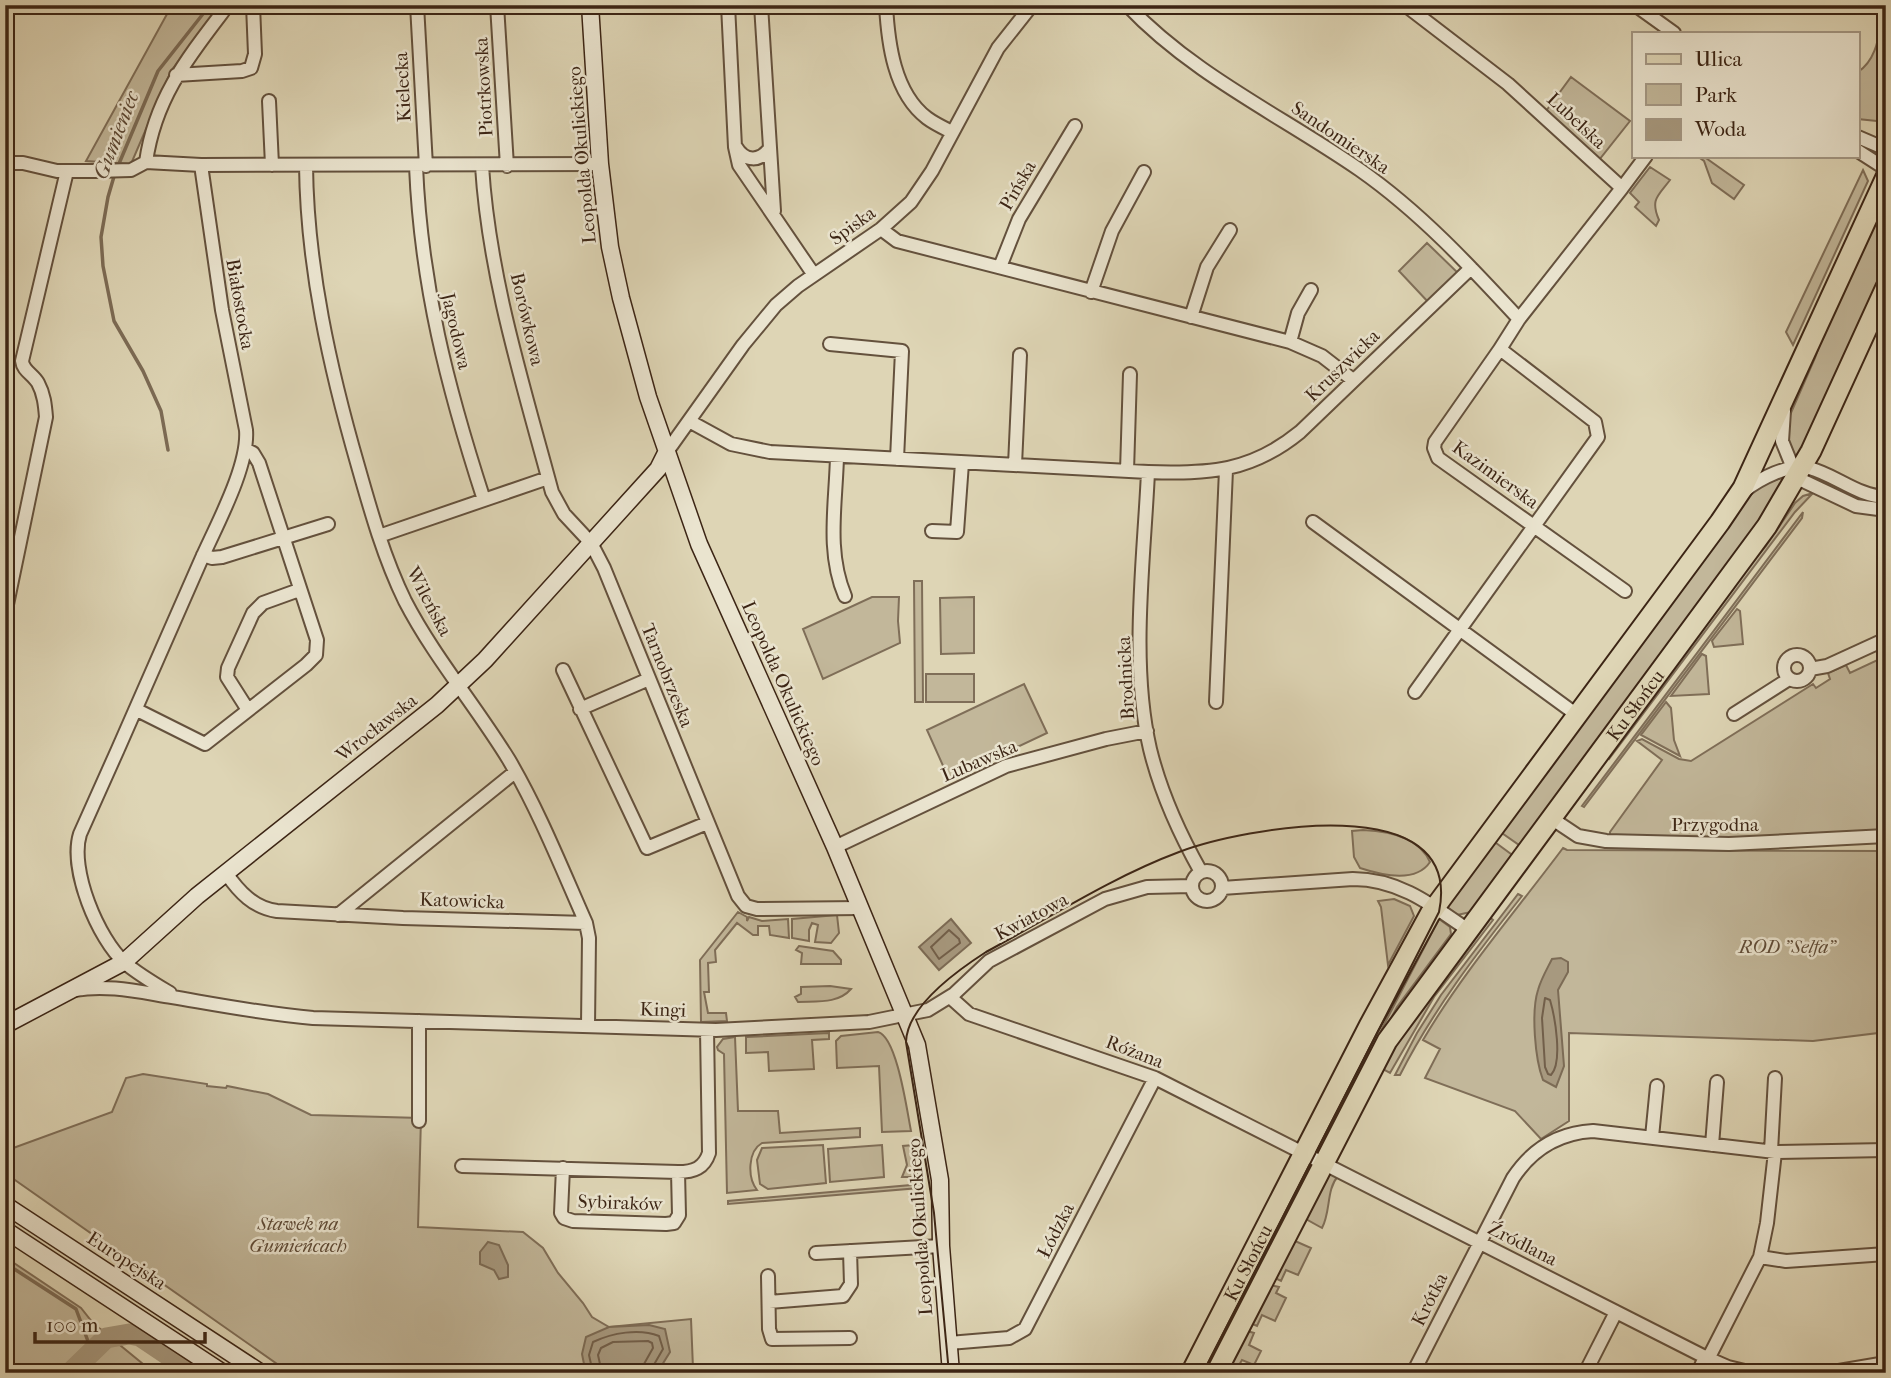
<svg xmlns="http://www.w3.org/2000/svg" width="1891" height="1378" font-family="'IM FELL French Canon',serif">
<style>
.green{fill:#c2b79a;stroke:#7f6e58;stroke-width:2}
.water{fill:#a7997f;stroke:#7c6b55;stroke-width:2}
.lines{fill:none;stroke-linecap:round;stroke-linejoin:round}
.shore{stroke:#725f4a;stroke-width:2}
.stream{stroke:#7c6b55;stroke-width:3.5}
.river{stroke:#a7997f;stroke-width:21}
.street-casing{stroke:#64513d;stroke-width:16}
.secondary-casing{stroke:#3c2515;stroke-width:19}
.primary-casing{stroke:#3c2515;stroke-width:23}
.street{stroke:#eae4cf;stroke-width:12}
.secondary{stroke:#eae4cf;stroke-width:16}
.primary{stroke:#ded5b5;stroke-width:19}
.tram{stroke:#3c2515;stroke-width:2}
.labels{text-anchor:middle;stroke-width:5;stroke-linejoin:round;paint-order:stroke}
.street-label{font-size:19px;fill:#3c2515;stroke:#eae4cf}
.park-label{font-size:19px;font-style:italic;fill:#5e4a36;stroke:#eae4cf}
.water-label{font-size:21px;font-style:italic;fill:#5c4835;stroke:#eae4cf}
</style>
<rect width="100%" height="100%" fill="#ded5b5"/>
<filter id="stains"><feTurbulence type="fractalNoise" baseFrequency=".00286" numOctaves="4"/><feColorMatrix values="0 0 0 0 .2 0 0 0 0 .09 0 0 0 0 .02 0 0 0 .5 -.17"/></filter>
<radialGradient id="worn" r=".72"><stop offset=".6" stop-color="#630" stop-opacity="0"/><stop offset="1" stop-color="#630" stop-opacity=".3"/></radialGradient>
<!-- green -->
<path class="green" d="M 172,5 L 221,5 L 171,71 L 131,164 L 86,161 Z
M 1884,11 L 1886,122 L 1858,119 L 1858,72 C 1878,59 1879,32 1884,11 Z
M 1571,77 L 1630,121 L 1599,160 L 1546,111 Z
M 1697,156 L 1703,156 L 1744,185 L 1734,199 L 1712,183 L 1704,161 Z
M 1650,167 L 1670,180 C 1658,196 1650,199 1659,220 L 1656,226 L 1635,207 L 1639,202 L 1630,193 Z
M 1863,170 L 1868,181 L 1793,345 L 1786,332 Z
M 1886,199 L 1886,261 L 1844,367 L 1800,459 L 1795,459 L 1787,439 L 1790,415 L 1815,358 L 1833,308 Z
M 1427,243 L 1460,275 L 1430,304 L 1399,271 Z
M 1787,476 L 1788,481 L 1522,847 L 1499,831 L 1746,497 L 1764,484 Z
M 1813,493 L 1795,512 L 1609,759 L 1605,755 L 1722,599 L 1766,546 L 1795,503 L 1803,496 Z
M 1803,512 L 1802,518 L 1584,807 L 1582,806 Z
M 914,581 L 922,581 L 923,702 L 915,702 Z
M 872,597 L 899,597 L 898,621 L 900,643 L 823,679 L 803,629 Z
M 974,597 L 974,653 L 941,654 L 940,598 Z
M 1737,609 L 1740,611 L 1743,644 L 1714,647 L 1712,641 Z
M 1702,654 L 1706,656 L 1709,694 L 1671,696 Z
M 1886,656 L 1886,836 L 1610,841 L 1610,832 L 1662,760 L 1637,741 L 1642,739 L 1679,759 L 1691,761 L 1813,684 L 1816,688 L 1830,679 L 1828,673 L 1846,665 L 1850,673 Z
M 926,674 L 974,674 L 974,702 L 926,702 Z
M 1024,684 L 1047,733 L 949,779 L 927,730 Z
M 1666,702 L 1671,708 L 1674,740 L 1680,756 L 1641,735 Z
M 1363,830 C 1388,831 1419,837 1430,862 C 1416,883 1381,875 1360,868 L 1354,857 L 1352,831 Z
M 1492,840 L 1515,857 L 1471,912 L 1457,915 L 1446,906 Z
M 1563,848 L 1567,850 L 1886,851 L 1886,1032 L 1813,1041 L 1569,1033 L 1569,1121 L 1541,1139 L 1515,1111 L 1425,1078 L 1440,1049 L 1423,1040 C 1463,972 1516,911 1563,848 Z
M 1518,894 L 1522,896 C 1477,953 1433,1010 1400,1075 L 1395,1075 L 1417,1033 L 1441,995 Z
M 1394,899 L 1410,906 L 1414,916 L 1388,965 L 1381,907 L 1378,901 Z
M 738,912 L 747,917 L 747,921 L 749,917 L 762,921 L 788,919 L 789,938 L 770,935 L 769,926 L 758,926 L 758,935 L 753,935 L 737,923 L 715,950 L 716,962 L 708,963 L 709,992 L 704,992 L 708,1013 L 726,1013 L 727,1021 L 701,1022 L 700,960 Z
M 1486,914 L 1493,920 L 1434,997 L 1390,1073 L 1379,1067 Z
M 837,915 L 839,933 L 831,943 L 815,942 L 818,925 L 812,923 L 809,930 L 809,941 L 792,938 L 792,919 Z
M 1439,919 L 1450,927 L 1451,934 L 1397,1007 L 1328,1139 L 1325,1138 Z
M 799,946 L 833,951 L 841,960 L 841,964 L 801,964 L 802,953 L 796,950 Z
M 830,986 L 851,989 C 838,1004 817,1001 798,1002 L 795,997 L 801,994 L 801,987 Z
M 878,1032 C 897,1037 907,1111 911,1131 L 882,1132 L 879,1066 L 837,1068 L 836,1041 L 841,1036 Z
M 829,1033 L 829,1039 L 812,1040 L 814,1069 L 769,1071 L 768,1052 L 746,1053 L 746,1037 Z
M 735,1037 L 738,1111 L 778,1111 L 780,1133 L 860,1128 L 860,1137 L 762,1143 C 748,1151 747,1177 757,1190 L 727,1193 L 724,1054 L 718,1050 L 717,1047 L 723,1039 Z
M 143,1074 L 207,1084 L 207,1086 L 226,1088 L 227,1086 L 268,1094 L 311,1115 L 421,1118 L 418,1227 L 523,1232 L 543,1248 L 558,1273 L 583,1303 L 592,1317 L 609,1327 L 691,1319 L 693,1368 L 712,1373 L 290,1373 L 5,1173 L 5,1151 L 112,1112 L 126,1078 Z
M 823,1145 L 826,1183 L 768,1189 L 760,1184 L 757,1160 L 762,1148 Z
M 882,1145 L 884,1177 L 830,1182 L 828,1149 Z
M 913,1145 L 919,1188 L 728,1204 L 728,1201 L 911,1185 L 911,1177 L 902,1177 L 907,1165 L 903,1146 Z
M 1332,1174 L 1338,1176 C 1326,1190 1331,1211 1322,1228 L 1306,1219 L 1327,1175 Z
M 1295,1241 L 1311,1248 L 1298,1275 L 1286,1270 L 1281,1281 L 1275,1278 L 1290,1242 Z
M 5,1257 L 81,1308 L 93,1323 L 154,1373 L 5,1373 Z
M 1270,1285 L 1279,1287 L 1276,1293 L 1286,1298 L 1275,1321 L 1262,1315 L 1257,1326 L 1250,1323 Z
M 1247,1331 L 1254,1333 L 1249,1345 L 1261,1351 L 1254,1365 L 1242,1360 L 1235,1372 L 1228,1366 Z"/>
<!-- water -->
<path class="water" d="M 951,919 L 971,943 L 939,970 L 919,947 Z
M 1561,958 L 1568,962 L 1568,972 L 1558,990 L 1564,1066 L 1556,1087 L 1543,1080 C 1535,1059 1531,1012 1538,990 C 1541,979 1547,969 1552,959 Z
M 488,1242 L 499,1245 L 508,1265 L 508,1277 L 499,1279 L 494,1270 L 480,1264 L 480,1252 Z
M 649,1325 L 665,1329 L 670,1352 L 657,1373 L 627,1373 L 621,1370 L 597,1373 L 585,1369 L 582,1354 L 586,1337 L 609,1327 Z"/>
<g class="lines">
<!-- shore -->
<path class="shore" d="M 949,930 L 959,939 L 960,943 L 939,959 L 931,947 Z
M 1545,998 L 1550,1000 C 1555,1017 1563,1062 1551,1075 L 1548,1074 L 1545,1067 L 1542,1018 Z
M 593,1373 L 589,1355 L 593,1342 C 612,1333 639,1328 659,1336 L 663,1349 L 652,1368 L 651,1373
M 602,1373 L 598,1355 L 601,1348 L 613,1342 L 648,1341 L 652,1343 L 653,1348 L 644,1364 L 642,1373"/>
<!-- stream -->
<path class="stream" d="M 118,166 L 158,71 L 210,5
M 115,173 L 108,197 L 101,237 L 103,266 L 114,321 L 143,371 L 161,411 L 168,450
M 5,1263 L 76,1309 L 92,1352"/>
<!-- river -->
<path class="river" d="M 70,1373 L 106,1338 L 129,1334 L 140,1336 L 195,1373"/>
<!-- street casing -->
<g class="street-casing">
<path id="street" d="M 417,5 L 426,166
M 497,5 L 507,166
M 728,5 L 735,147 L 739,165 L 814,275
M 761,5 L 774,211
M 886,5 C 888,43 894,93 927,118 C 935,124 944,128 952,132
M 1127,5 C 1193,75 1282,116 1360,170 C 1420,212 1470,266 1519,319
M 1405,5 L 1508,84 L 1622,188 L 1519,319 L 1500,349 L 1595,422 L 1598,437 L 1415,692
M 1635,5 L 1674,33
M 176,75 L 242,71 L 251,68 L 255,54 L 253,5
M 269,101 L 272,165
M 1858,137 L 1886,149
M 736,147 C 745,162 760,162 770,148
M 1858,151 L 1886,169
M 146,162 C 155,97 189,56 228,5
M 5,163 L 23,163 L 57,171 L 95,171 L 131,170 L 146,162 L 201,165 L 600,164
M 306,165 C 307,267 330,369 358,466 C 371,512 384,558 405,601 C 434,657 476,706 509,760 C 539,811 562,869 586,923 L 589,938 L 588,1026
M 416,166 C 421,285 447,386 484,500
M 482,166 C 489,277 523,384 552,492 L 564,514 L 591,543 L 604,568 L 738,896 L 746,906 L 757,909 L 861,908
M 1622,188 L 1646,156
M 881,229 L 897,241 L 1290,342 L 1322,356 L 1353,380
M 1000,267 L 1019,219 L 1075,126
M 1091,292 L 1112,231 L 1144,172
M 1191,317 L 1207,267 L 1230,230
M 1290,342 L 1298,313 L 1311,290
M 830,344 L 902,351 L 897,459
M 1500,349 L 1435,442 L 1434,448 L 1438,458 L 1625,591
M 1784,411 L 1782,441 L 1797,478 L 1856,506 L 1886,510
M 689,421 L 731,444 L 770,452 L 1148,472 C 1209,474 1251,472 1300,432 L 1471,268
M 666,453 L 743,345 L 776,305 L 798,286 L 881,229 L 911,202 L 932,171 L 998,48 L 1032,5
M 837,456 C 836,504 826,551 845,596
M 1015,465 L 1020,355
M 1127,471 L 1130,374
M 1148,472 C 1144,560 1130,663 1150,749 C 1161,794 1179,833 1201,872
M 1744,491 C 1759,479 1789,463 1809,468 C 1836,475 1857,496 1886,497
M 1313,522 L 1577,715
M 932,531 L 957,532 L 962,463
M 379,536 L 548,478
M 203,555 L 212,558 L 222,557 L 328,524
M 5,614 L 46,417 C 45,405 44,394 38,383 C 33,374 23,371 22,361 L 67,171
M1784 668a13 13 0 1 1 26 0a13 13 0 1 1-26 0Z
M 1810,669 L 1827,666 L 1886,639
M 563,670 L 647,848 L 707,823
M 1216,702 L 1226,470
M 580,709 L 649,679
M 137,710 L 205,744 L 306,665 L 316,655 L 317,640 L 259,463 L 253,453 L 245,449
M 248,710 L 227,677 L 228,668 L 253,613 L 263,603 L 299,590
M 1734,714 L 1789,679
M 1551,818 L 1578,836 L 1606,841 L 1729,844 L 1886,836
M 835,847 L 1006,766 L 1106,739 L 1147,731
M1192 886a15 15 0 1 1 30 0a15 15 0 1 1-30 0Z
M 226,873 C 239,892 254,908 277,911 L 403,918 L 586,923
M 1222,888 L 1353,879 C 1399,879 1432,905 1468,930
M 338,915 L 515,772
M 75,990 C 107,984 140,992 172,997 C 219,1005 265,1014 313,1018 L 716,1030 L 869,1022 L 928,1010 L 954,994 L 989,961 L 1105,899 L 1147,887 L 1192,886
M 170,993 C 155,984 138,974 125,963 C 98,939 69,869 80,834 C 121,743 161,652 201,560 C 216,526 249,466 246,430 L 222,310 L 201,165
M 950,997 L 969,1014 L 1155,1078 L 1705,1357 L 1728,1367 L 1753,1373
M 419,1121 L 419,1021
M 1652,1137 L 1657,1086
M 1712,1145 L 1717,1082
M 1771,1151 L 1775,1078
M 462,1166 L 678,1172 C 694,1172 704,1168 709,1153 L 707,1030
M 563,1168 L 561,1213 L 564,1218 L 573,1221 L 666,1224 L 674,1223 L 679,1215 L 678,1172
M 816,1253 L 941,1246
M 1760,1257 L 1786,1261 L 1886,1254
M 768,1276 L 769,1329 L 772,1339 L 850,1338
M 769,1302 L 843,1296 L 851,1284 L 850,1251
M 949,1343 L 1009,1338 L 1025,1329 L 1155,1078
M 1708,1359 L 1760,1257 L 1767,1223 L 1775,1152
M 1413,1373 L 1513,1178 C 1532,1149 1558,1133 1593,1131 L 1775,1152 L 1886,1150
M 1585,1373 L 1616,1312
M 1698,1373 L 1705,1357
M 1827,1373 L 1886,1363"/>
</g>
<!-- secondary casing -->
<g class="secondary-casing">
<path id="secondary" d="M 590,5 L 600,164 L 610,247 L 621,298 L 648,397 L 699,544 L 835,847 L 917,1045 L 940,1180 L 941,1246 L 951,1373
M 5,1025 L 124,962 L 197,896 L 437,705 L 485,660 L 658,469 L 666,453
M 5,1205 L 261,1373
M 5,1230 L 223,1373"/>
</g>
<!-- primary casing -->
<g class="primary-casing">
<g id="primary">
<path id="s1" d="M 1191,1373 L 1369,1026 L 1430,914 L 1720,522 L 1743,488 L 1886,177"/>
<path id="s2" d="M 1216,1373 L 1387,1041 L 1767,526 L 1811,451 L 1886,287"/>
</g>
</g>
<!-- street -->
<use href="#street" class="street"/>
<!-- secondary -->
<use href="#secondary" class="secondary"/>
<!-- primary -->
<use href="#primary" class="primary"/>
<!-- tram -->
<path class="tram" d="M 949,1373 L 934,1213 L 906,1042 C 907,1006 958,970 986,952 C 1049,918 1112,877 1179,852 C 1242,828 1465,786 1439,912 L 1203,1373"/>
</g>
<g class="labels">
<!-- street labels -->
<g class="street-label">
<text transform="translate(402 87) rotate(-93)" y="7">Kielecka</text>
<text transform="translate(483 87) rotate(-93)" y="7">Piotrkowska</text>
<text transform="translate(1577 120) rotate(43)" y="7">Lubelska</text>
<text transform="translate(1341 137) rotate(34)" y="7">Sandomierska</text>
<text transform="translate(581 155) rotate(-95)" y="7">Leopolda Okulickiego</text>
<text transform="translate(1017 185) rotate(-60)" y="7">Pińska</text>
<text transform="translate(852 225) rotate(-36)" y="7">Spiska</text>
<text transform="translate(241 304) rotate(80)" y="7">Białostocka</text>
<text transform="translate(528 319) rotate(77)" y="7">Borówkowa</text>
<text transform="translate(457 331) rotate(77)" y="7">Jagodowa</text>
<text transform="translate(1342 365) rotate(-44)" y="7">Kruszwicka</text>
<text transform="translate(1496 474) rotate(36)" y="7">Kazimierska</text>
<text transform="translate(430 601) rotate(62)" y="7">Wileńska</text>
<text transform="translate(668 675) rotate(68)" y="7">Tarnobrzeska</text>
<text transform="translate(1125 678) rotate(-93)" y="7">Brodnicka</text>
<text transform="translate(784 683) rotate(66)" y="7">Leopolda Okulickiego</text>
<text dy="7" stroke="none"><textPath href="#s2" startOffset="791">Ku Słońcu</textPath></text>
<text transform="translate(376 727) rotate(-38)" y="7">Wrocławska</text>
<text transform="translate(979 760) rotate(-23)" y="7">Lubawska</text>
<text x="1715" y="831">Przygodna</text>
<text transform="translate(462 900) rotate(2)" y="7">Katowicka</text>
<text transform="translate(1031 916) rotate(-28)" y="7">Kwiatowa</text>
<text transform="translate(663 1009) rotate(2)" y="7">Kingi</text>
<text transform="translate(1135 1051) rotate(21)" y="7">Różana</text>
<text transform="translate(620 1202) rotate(2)" y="7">Sybiraków</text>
<text transform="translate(919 1227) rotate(-94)" y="7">Leopolda Okulickiego</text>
<text transform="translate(1055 1230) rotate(-63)" y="7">Łódzka</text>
<text transform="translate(1523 1243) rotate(27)" y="7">Źródlana</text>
<text transform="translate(127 1260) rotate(33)" y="7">Europejska</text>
<text dy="7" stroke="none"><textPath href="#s1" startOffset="124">Ku Słońcu</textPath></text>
<text transform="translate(1429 1299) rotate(-63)" y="7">Krótka</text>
</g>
<!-- park labels -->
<g class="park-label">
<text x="1787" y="953">ROD "Selfa"</text>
<text x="298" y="1230">Stawek na<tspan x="298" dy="22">Gumieńcach</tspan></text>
</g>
<!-- water labels -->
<g class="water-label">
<text transform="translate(116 135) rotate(-69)" y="7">Gumieniec</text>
</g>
</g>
<!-- margin -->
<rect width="1891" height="1378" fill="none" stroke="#ded5b5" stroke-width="28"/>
<rect x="7" y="7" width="1877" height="1364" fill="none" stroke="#3c2515" stroke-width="3.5"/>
<rect x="14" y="14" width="1863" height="1350" fill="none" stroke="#3c2515" stroke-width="2"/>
<!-- legend -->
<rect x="1632" y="32" width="228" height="126" fill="#eae4cf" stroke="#a49885" stroke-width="2"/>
<rect x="1646" y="54" width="35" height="10" fill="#ded5b5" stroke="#a49885" stroke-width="2"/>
<text x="1695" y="66" font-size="21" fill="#3c2515">Ulica</text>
<rect x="1646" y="84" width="35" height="21" fill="#c2b79a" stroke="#a49885" stroke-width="2"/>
<text x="1695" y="102" font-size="21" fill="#3c2515">Park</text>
<rect x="1646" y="119" width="35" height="21" fill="#a7997f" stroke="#a49885" stroke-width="2"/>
<text x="1695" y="136" font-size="21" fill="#3c2515">Woda</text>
<!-- scale -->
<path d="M35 1332v10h170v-10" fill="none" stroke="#3c2515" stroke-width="3.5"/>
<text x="46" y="1332" font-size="21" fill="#3c2515" stroke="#eae4cf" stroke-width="5" paint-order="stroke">100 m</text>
<rect width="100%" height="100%" filter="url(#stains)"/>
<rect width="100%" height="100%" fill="url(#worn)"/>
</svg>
